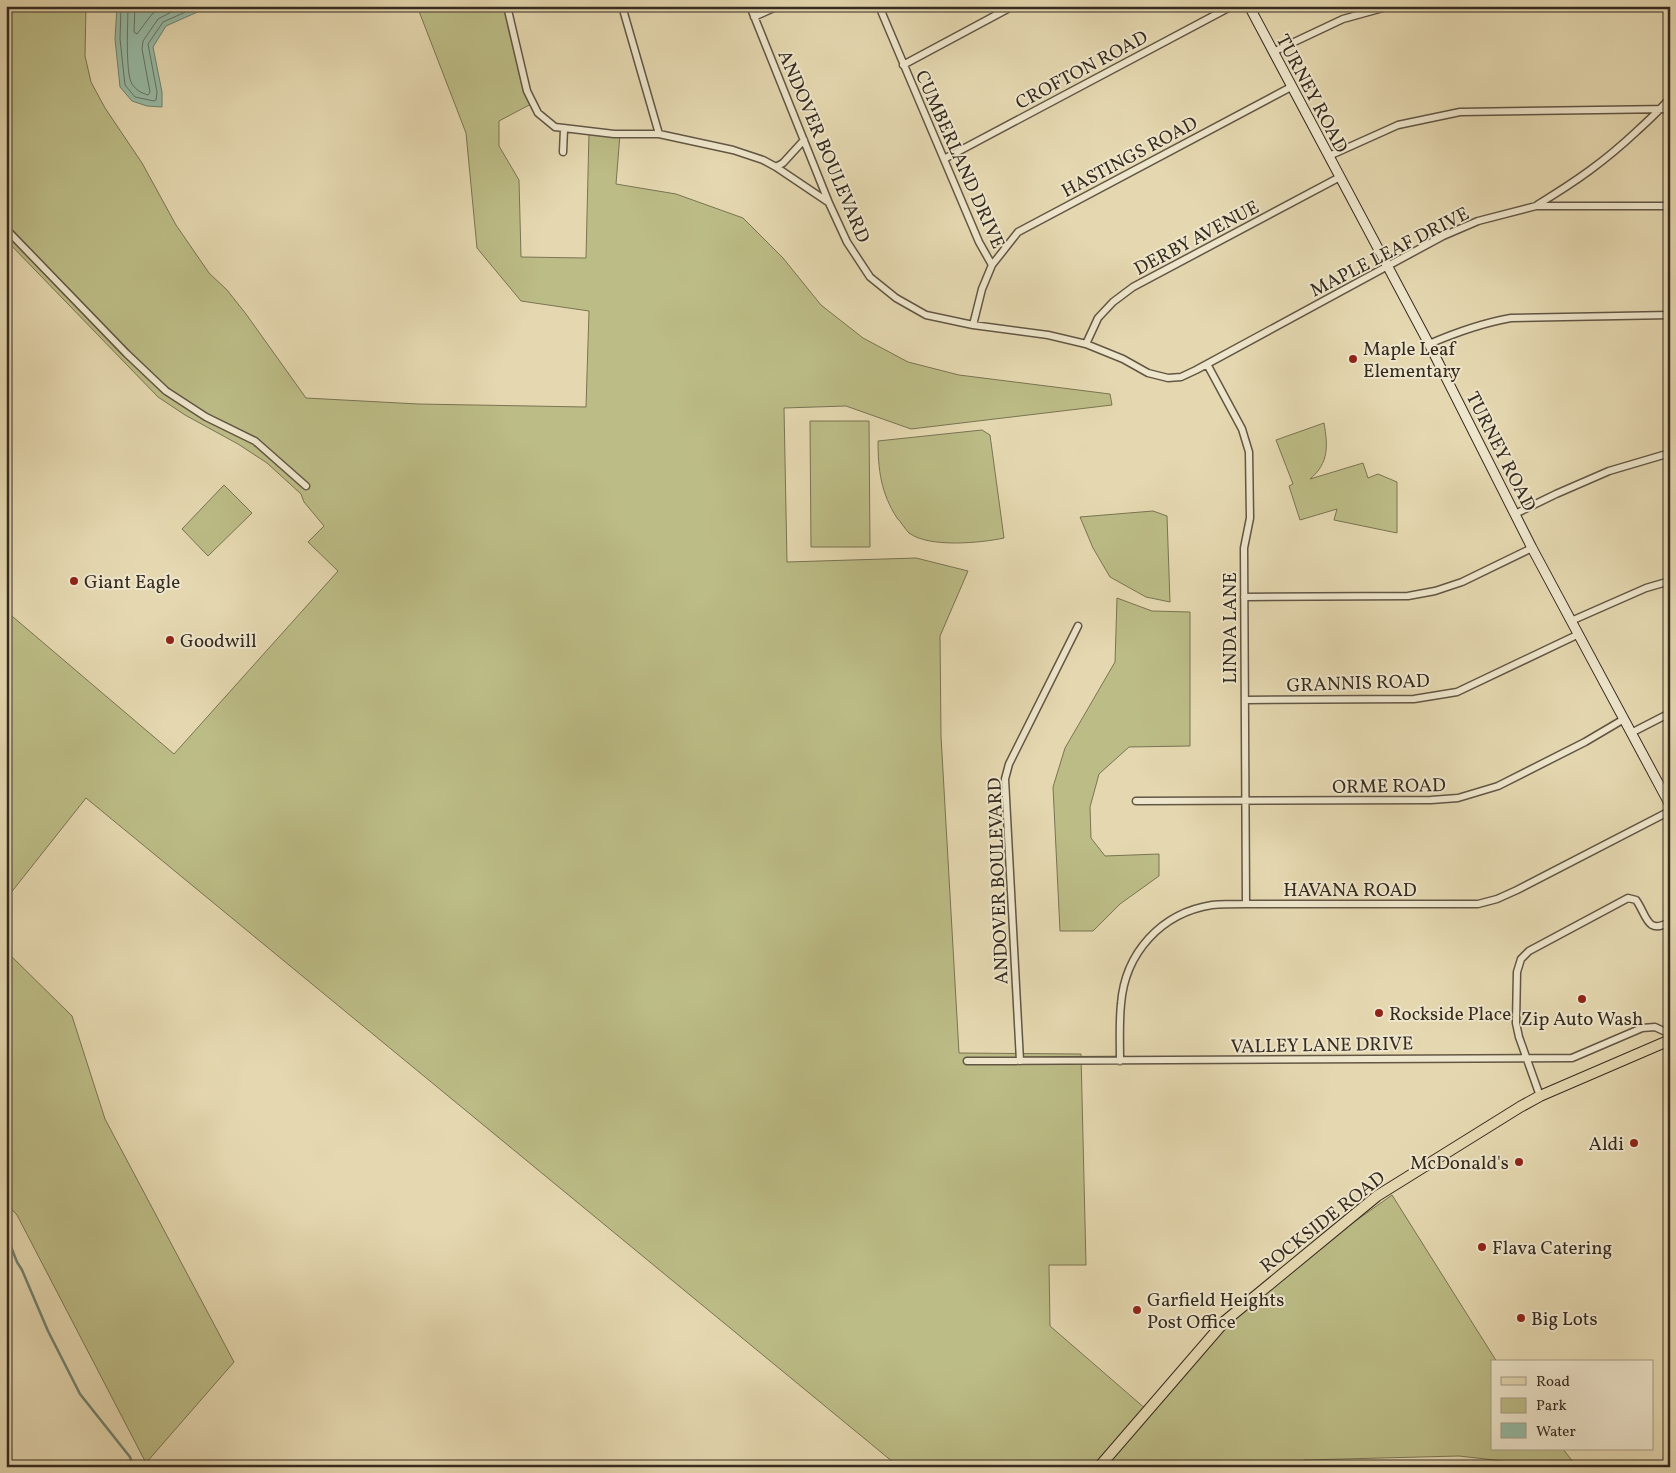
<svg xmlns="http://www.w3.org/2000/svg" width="1676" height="1473" font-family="Vollkorn,serif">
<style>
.green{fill:#bcbc86;stroke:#797453}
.water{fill:#97bba6;stroke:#708170}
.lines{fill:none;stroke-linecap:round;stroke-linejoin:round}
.shore{stroke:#667363;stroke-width:1}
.stream{stroke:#708170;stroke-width:2.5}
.minor-casing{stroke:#625644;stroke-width:9}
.secondary-casing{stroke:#362b20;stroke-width:11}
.primary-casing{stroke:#362b20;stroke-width:12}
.minor{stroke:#eee6cc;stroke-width:6}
.secondary{stroke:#eee6cc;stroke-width:9}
.primary{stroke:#e5d8b0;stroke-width:10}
.poi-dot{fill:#8f2418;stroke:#eee6cc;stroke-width:2}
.labels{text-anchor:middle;stroke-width:4;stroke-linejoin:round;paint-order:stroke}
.street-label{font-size:19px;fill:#362b20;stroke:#eee6cc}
.poi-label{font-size:19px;fill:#362b20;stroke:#eee6cc;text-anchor:start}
</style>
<rect width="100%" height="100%" fill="#e5d8b0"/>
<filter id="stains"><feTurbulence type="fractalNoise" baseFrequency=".004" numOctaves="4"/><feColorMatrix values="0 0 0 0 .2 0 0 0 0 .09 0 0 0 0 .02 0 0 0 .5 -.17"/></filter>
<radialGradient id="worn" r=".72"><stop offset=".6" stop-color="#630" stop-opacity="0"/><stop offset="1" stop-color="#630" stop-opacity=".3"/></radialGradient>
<!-- green -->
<path class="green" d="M 6,6 L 86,6 L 85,56 L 91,82 L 105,108 L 142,163 L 176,225 L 209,273 L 227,290 L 246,314 L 306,398 L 418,404 L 586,407 L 589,311 L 521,301 L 477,248 L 466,133 L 417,6 L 507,6 L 533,103 L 499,121 L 499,146 L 519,180 L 521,257 L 586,258 L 589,132 L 620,134 L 616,184 L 676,194 L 743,218 L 783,258 L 821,305 L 863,338 L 908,362 L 959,375 L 1110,394 L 1112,405 L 911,429 L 846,406 L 784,408 L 787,562 L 916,558 L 968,571 L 940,636 L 941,736 L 959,1053 L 1081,1054 L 1086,1265 L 1049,1265 L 1050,1326 L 1147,1410 L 1225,1321 L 1292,1266 L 1392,1195 L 1497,1362 L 1492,1362 L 1492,1449 L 1563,1449 L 1577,1467 L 1556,1467 L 1459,1456 L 1304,1460 L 1300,1467 L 899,1467 L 86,798 L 6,899 L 6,611 L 174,754 L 338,571 L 308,542 L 324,526 L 304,502 L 301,494 L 267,463 L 238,444 L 185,415 L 158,397 L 6,240 Z
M 810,421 L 869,421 L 870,547 L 811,547 Z
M 1324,423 C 1328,446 1329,463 1310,479 L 1363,463 L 1368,478 L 1378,474 L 1397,482 L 1397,533 L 1334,520 L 1337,509 L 1300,520 L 1289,486 L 1293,484 L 1276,440 Z
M 982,430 L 990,435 L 1004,538 C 981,543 929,548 909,533 C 905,529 901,522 897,518 C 881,493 878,470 878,441 Z
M 224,485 L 252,513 L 208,556 L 182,529 Z
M 1153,511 L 1167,516 L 1170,602 L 1146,597 L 1110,577 L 1093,548 L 1080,517 Z
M 1117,598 L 1152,611 L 1190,612 L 1190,746 L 1129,747 L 1099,774 L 1090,807 L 1091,838 L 1105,856 L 1159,854 L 1159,876 L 1120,904 L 1093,931 L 1060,931 L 1053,787 L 1065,748 L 1115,662 Z
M 6,951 L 72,1016 L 105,1119 L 234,1362 L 146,1463 L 17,1215 L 6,1203 Z"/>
<!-- water -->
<path class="water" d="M 117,6 L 211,6 L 166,26 L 153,47 L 162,92 L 162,107 L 147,106 L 132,101 L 120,87 L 115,39 Z"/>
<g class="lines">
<!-- shore -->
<path class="shore" d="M 121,6 L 120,39 L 125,85 L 135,97 L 154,101 L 156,100 L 157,92 L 148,44 L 163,22 L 199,6
M 128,6 C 128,21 125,73 132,84 C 136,90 141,93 148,95 L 150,92 L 142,49 L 143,41 L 158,19 L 183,6
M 135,6 L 134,32 L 137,34 L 152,14 L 164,6"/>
<!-- stream -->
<path class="stream" d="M 6,1234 L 17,1262 L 22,1270 L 48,1331 L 80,1394 L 130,1457 L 133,1467"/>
<!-- minor casing -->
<g class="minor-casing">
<path id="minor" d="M 507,6 L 527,91 L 538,113 L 555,127 L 614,134 L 659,134 L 733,150 L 763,160 L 776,167 L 828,202
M 622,6 L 659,134
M 750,6 L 829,203 L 847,242 L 870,277 L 896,298 L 926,315 L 973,325 L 1048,335 L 1086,344 L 1123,359 L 1148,373 L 1168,378 L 1181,377 L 1196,370 L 1443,236 L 1478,221 L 1536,206 L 1670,206
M 879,6 L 979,242 L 992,265
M 754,17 L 778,6
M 1273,52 L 1343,19 L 1390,6
M 903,65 L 1013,6
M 563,152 L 564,129
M 1329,156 L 1398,125 L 1460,112 L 1670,109
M 944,159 L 1232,6
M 776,167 L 783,163 L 804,140
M 1537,205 C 1575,182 1604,162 1637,131 C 1649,120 1660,110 1670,98
M 6,229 L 126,353 L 166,391 L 206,417 L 255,441 L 306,486
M 973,325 L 982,289 L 992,265 L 1018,232 L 1291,87
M 1086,344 L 1098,318 L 1113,302 L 1133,287 L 1340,177
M 1429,344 C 1457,332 1482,323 1511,318 L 1670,315
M 1207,364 L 1242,429 L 1249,452 L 1250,518 L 1244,548 L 1246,904
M 1515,514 L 1556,494 L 1609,471 L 1670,453
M 1244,597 L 1408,596 L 1435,591 L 1462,582 L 1532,548
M 1571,621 L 1646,588 L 1670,581
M 1245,700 L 1414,699 L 1457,692 L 1579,634
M 1631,733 L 1670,713
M 1136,801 L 1431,800 L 1458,798 L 1498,786 L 1585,742 L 1624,719
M 967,1061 L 1572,1058 L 1642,1028 L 1655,1027 L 1670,1034
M 1020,1061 L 1005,779 L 1009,764 L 1078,626
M 1120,1061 C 1120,1042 1119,1023 1121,1004 C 1125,953 1161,913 1212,905 C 1223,904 1235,904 1246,904 L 1478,904 L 1497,899 L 1517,890 L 1670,811
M 1540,1096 L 1519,1037 L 1516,1023 L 1517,972 L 1521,959 L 1529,951 L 1628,898 L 1636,900 C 1647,915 1646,935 1670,922"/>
</g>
<!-- secondary casing -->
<g class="secondary-casing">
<path id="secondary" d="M 1249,6 L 1429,344 L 1532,548 L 1670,805"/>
</g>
<!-- primary casing -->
<g class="primary-casing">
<path id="primary" d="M 1099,1467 L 1225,1321 L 1377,1196 L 1520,1107 L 1540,1096 L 1670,1040"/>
</g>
<!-- minor -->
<use href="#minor" class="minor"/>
<!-- secondary -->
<use href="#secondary" class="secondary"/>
<!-- primary -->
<use href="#primary" class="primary"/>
</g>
<!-- markers -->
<g class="poi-dot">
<circle cx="1353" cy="359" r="5"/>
<circle cx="74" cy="581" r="5"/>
<circle cx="170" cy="640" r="5"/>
<circle cx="1582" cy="999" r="5"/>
<circle cx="1379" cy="1013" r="5"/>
<circle cx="1634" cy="1143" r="5"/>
<circle cx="1519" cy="1162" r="5"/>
<circle cx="1482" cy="1247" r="5"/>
<circle cx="1137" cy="1310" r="5"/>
<circle cx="1521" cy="1318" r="5"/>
</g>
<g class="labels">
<!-- street labels -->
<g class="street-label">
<text transform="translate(1081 69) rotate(-28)" y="7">CROFTON ROAD</text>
<text transform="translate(1313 93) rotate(62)" y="7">TURNEY ROAD</text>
<text transform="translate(825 146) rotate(67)" y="7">ANDOVER BOULEVARD</text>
<text transform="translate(1129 156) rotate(-28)" y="7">HASTINGS ROAD</text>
<text transform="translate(961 159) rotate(66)" y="7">CUMBERLAND DRIVE</text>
<text transform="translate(1196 237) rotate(-28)" y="7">DERBY AVENUE</text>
<text transform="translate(1389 251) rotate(-27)" y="7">MAPLE LEAF DRIVE</text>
<text transform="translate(1502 451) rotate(63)" y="7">TURNEY ROAD</text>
<text transform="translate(1229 628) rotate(-90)" y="7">LINDA LANE</text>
<text transform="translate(1358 682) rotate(-2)" y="7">GRANNIS ROAD</text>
<text transform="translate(1389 785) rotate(-1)" y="7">ORME ROAD</text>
<text transform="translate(997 881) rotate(-92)" y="7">ANDOVER BOULEVARD</text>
<text x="1350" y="896">HAVANA ROAD</text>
<text transform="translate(1322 1044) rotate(-1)" y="7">VALLEY LANE DRIVE</text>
<text transform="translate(1322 1221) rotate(-38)" y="7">ROCKSIDE ROAD</text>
</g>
<!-- poi labels -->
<g class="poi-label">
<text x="1363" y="355">Maple Leaf<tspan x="1363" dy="22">Elementary</tspan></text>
<text x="84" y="588">Giant Eagle</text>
<text x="180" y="647">Goodwill</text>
<text x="1389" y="1020">Rockside Place</text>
<text x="1582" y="1025" text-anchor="middle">Zip Auto Wash</text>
<text x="1624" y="1150" text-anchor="end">Aldi</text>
<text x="1509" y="1169" text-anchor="end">McDonald's</text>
<text x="1492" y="1254">Flava Catering</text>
<text x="1147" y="1306">Garfield Heights<tspan x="1147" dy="22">Post Office</tspan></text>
<text x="1531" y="1325">Big Lots</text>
</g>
</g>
<!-- margin -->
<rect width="1676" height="1473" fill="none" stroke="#e5d8b0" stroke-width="25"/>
<rect x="8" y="8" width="1661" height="1458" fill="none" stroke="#362b20" stroke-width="2.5"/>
<rect x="12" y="12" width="1651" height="1448" fill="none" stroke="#362b20"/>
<!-- legend -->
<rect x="1491" y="1360" width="162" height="90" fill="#eee6cc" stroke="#a49b87"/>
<rect x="1501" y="1377" width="25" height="8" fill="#e5d8b0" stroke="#a49b87"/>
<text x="1536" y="1386" font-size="15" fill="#362b20">Road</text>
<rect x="1501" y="1398" width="25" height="15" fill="#bcbc86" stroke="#a49b87"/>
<text x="1536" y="1410" font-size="15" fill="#362b20">Park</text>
<rect x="1501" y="1423" width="25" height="15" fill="#97bba6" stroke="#a49b87"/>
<text x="1536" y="1436" font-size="15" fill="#362b20">Water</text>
<rect width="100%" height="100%" filter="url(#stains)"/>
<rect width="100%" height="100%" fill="url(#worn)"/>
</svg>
